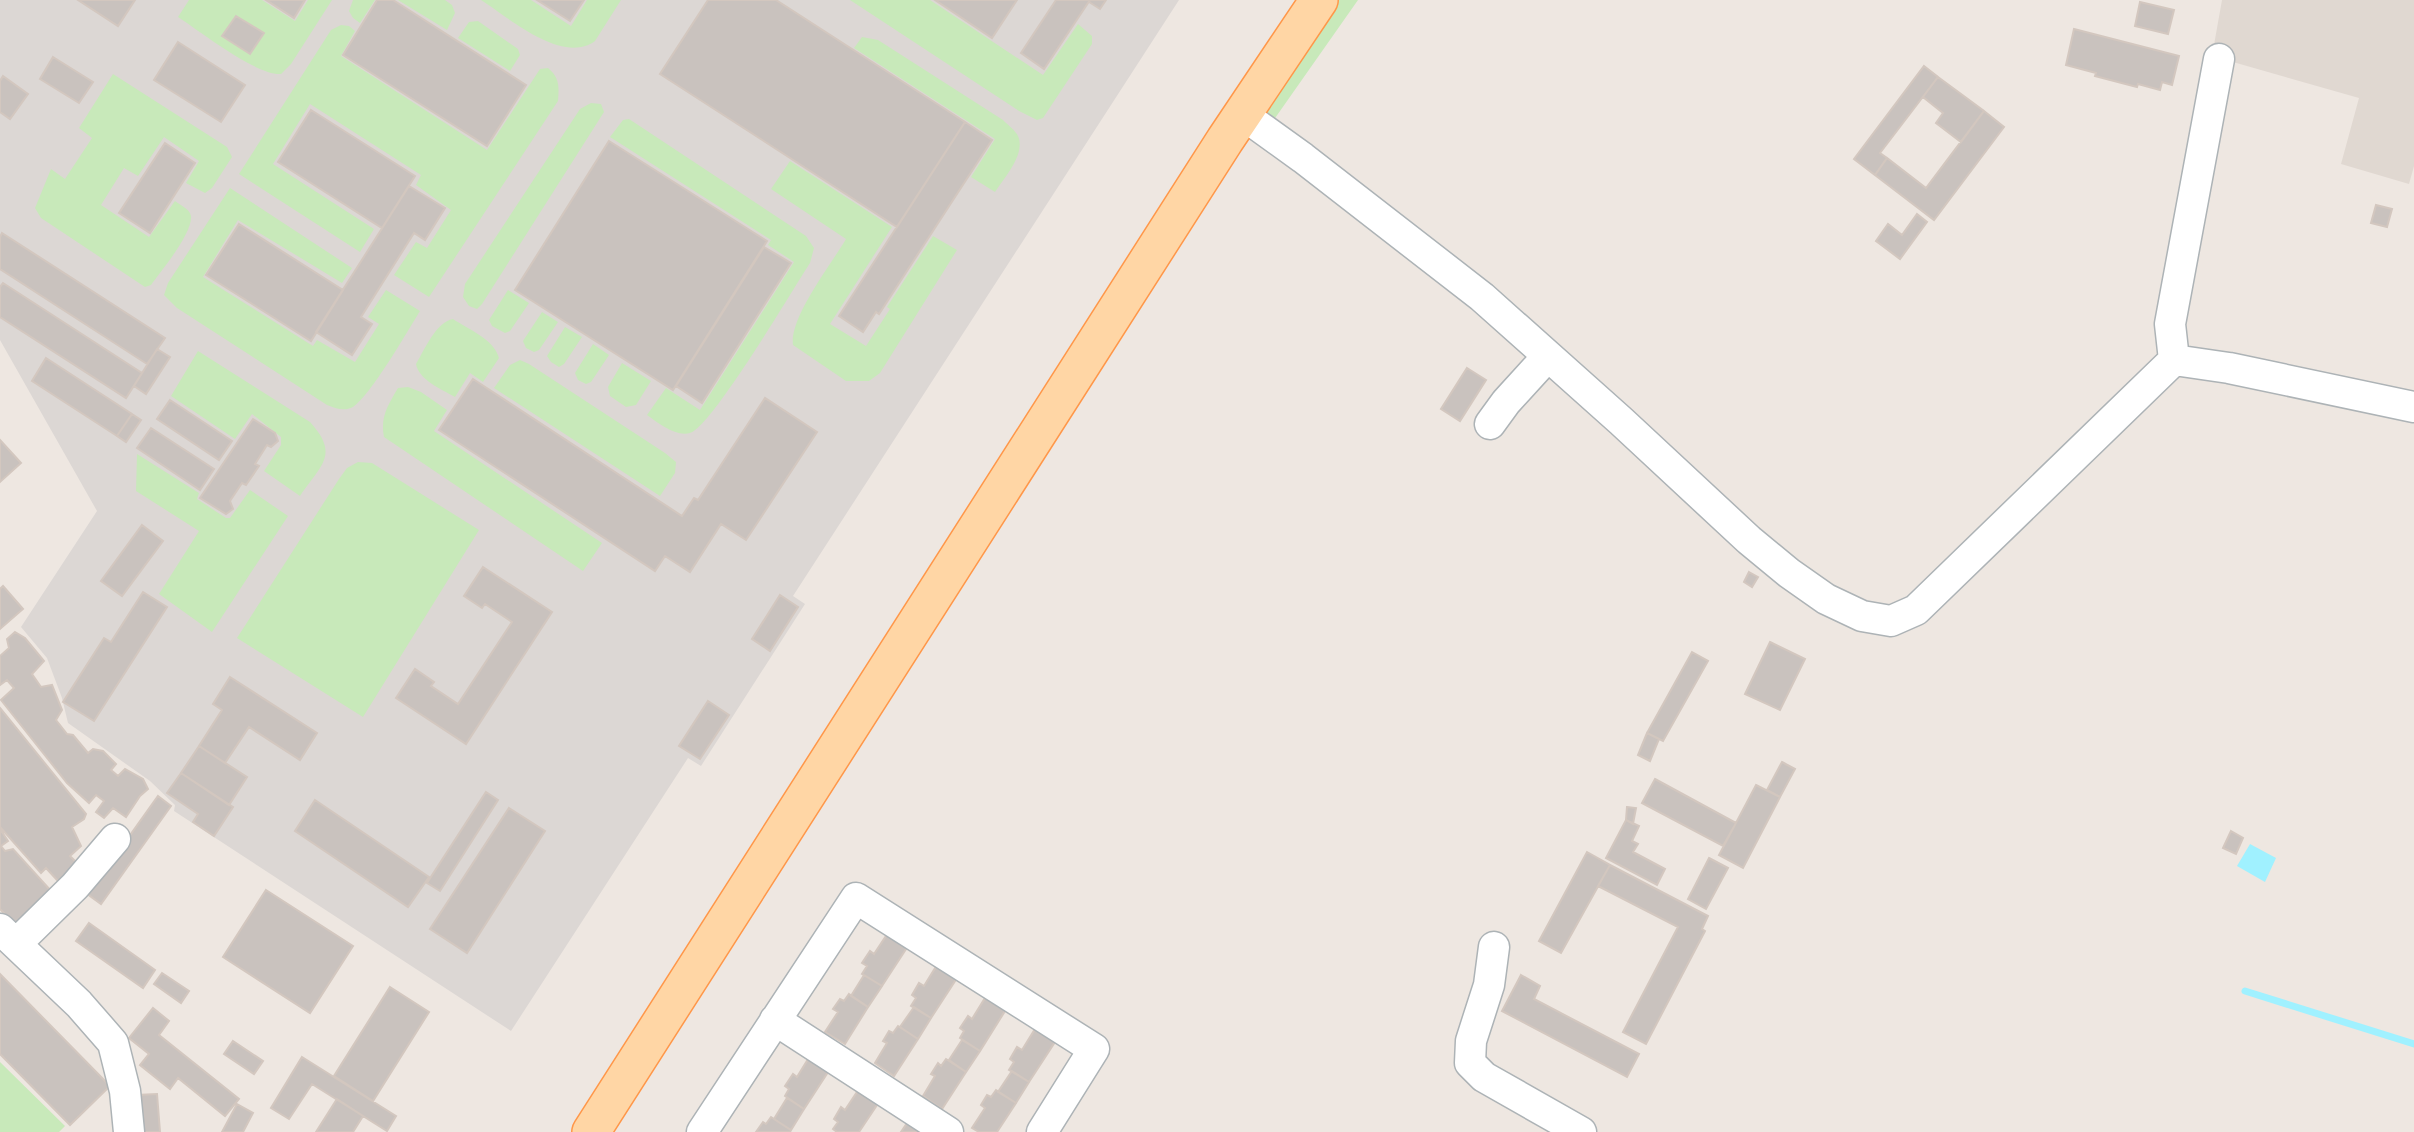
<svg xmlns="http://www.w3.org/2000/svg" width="2414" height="1132" font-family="'PT Sans Narrow',sans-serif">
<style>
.industrial{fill:#dcd7d4}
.education{fill:#e0d8d1}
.green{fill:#c8e9ba}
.water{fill:#a0f1ff}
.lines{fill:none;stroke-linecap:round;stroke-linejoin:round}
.stream{stroke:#a0f1ff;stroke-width:7}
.building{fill:#c9c2be;stroke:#d3c7bf;stroke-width:2}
.minor-casing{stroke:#adb3b6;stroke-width:33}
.major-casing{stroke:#ff9749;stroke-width:40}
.minor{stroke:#fff;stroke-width:30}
.major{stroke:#ffd6a5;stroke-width:37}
</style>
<rect width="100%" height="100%" fill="#eee7e1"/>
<!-- industrial -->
<path class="industrial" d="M 0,0 L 1179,0 L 793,596 L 805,604 L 701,766 L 688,758 L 511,1031 L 174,811 L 175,805 L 150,781 L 68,723 L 62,698 L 47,658 L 21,627 L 97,511 L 0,340 Z"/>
<!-- education -->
<path class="education" d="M 2222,0 L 2414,0 L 2414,166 L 2409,184 L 2341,164 L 2359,98 L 2212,56 Z"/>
<!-- green -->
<path class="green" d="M 189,0 L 262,0 L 295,21 L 308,0 L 332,0 L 291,64 L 281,74 C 257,76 201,32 178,17 Z
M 353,0 L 375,0 L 360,23 L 353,18 L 349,11 Z
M 398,0 L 445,0 L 452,5 L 455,13 L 447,30 Z
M 481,0 L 531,0 L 571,26 L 587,0 L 621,0 L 595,41 C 563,65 509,18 481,0 Z
M 850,0 L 930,0 L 1043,75 L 1078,24 L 1092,36 L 1092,44 L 1043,118 L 1037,120 L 1019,111 Z
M 1339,0 L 1358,0 L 1273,121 L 1265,114 Z
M 478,21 L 518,49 L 520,55 L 510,71 L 458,38 L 469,22 Z
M 341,25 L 349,26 L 355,31 L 341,56 L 487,150 L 540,69 L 548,68 C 560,78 559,87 558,101 L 429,297 L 394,275 L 416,242 L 427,248 L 451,210 L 416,185 L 421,175 L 310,104 L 273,164 L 374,229 L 360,252 L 239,174 L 331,30 Z
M 862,37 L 878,40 L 1003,120 C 1008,125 1015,130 1018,136 C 1026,154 1004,178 995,192 L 971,177 L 995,139 L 854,48 Z
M 113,74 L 227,147 L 232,157 L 212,188 L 205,193 L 186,183 L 199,161 L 164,137 L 138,176 L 124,168 L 101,205 L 149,237 L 175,201 C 180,205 190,209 191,216 C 193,233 161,271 151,285 L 145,287 L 41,218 L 35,208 L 51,169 L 65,179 L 92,138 L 79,128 Z
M 591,103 L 601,104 L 604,112 L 482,304 L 477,309 L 469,306 L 463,297 L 465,284 L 580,109 Z
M 629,119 L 806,236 L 814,248 L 810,263 C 793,289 711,428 690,433 C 676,437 658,423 647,415 L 666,388 L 700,410 L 794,262 L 768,245 L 771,240 L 610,137 L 623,120 Z
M 790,161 L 892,227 L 830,324 L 866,346 L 890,309 L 887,307 L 933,236 L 957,250 L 880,373 L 869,381 L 846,381 L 793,345 C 789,318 832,263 846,239 L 771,189 Z
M 230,188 L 352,268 L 342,283 L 238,220 L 203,277 L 313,346 L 317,340 L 355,362 L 379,324 L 368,317 L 386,290 L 420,311 C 407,332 371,395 353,407 C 344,412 335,408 327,405 L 177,308 L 164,295 L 168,283 Z
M 508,290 L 529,303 L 510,331 L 505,333 L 492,326 L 489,320 Z
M 542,312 L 558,322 L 539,350 L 534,352 L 526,348 L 523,341 Z
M 453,319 C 468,329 494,339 499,358 L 483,382 L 470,373 L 455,397 C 441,389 419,380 416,364 C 425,349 436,322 453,319 Z
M 565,327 L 582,337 L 564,364 L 559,367 L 551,362 L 547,356 Z
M 593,344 L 609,355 L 591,382 L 586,384 L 578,380 L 575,373 Z
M 198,351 L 310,422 C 340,455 321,465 300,496 L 264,471 L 281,445 L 281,437 L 252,414 L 235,439 L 171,396 Z
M 520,360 L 529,364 L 665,453 L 676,462 L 675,473 L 660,496 L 494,388 L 510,365 Z
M 622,363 L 651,381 L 636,405 L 626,407 L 610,396 L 608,387 Z
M 408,387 L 421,392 L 447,410 L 434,431 L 602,543 L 583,571 L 384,437 C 380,417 388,405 398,388 Z
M 137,454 L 199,493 L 197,499 L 226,518 L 230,518 L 250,490 L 288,516 L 212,632 L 159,594 L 199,531 L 136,491 Z
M 358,462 L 372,463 L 479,530 L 363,717 L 237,638 L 339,479 L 347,468 Z
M 0,1062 L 65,1126 L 59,1132 L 0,1132 Z"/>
<!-- water -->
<path class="water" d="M 2250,844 L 2276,858 L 2265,882 L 2237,866 Z"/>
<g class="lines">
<!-- stream -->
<path class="stream" d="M 2245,991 L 2414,1044"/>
</g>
<!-- building -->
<path class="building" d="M 78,0 L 135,0 L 118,26 Z
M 266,0 L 305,0 L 294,18 Z
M 377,0 L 393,0 L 526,85 L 487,146 L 343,55 Z
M 537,0 L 584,0 L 570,21 Z
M 708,0 L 776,0 L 965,122 L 897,227 L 660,74 Z
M 935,0 L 1017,0 L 992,38 Z
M 1056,0 L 1090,0 L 1044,69 L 1021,53 Z
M 1090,0 L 1106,0 L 1100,9 L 1089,2 Z
M 2140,2 L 2174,10 L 2168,34 L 2135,26 Z
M 236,16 L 264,33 L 250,54 L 222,36 Z
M 2074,29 L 2179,56 L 2172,85 L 2162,82 L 2160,90 L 2138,84 L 2137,87 L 2095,76 L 2096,73 L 2066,65 Z
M 178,42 L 245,85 L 221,122 L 154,80 Z
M 53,57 L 93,82 L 79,103 L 40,79 Z
M 1924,66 L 1938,77 L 1880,153 L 1887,158 L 1875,175 L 1854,159 Z
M 3,76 L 28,94 L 10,119 L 0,112 L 0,81 Z
M 1938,77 L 1984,111 L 1961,142 L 1936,123 L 1943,113 L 1923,97 Z
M 311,110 L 415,176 L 382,228 L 278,162 Z
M 1984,111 L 2004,127 L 1934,220 L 1875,175 L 1887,158 L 1926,188 Z
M 965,122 L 992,140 L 879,314 L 876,312 L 863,332 L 839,316 Z
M 609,141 L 767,241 L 673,390 L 515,290 Z
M 165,143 L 195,163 L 150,233 L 119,213 Z
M 409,186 L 445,208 L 425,240 L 414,233 L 361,317 L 372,324 L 352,355 L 316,332 Z
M 2376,205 L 2392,209 L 2387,227 L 2371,223 Z
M 1917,214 L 1927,222 L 1900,259 L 1876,241 L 1888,224 L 1902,235 Z
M 239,224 L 343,290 L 311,341 L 206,275 Z
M 2,233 L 165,338 L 147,364 L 0,269 L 0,237 Z
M 764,247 L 791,263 L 702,403 L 676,386 Z
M 3,283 L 142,373 L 126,398 L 0,317 L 0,287 Z
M 157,349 L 170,357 L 146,394 L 134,386 Z
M 46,358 L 132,414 L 117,436 L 32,381 Z
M 1467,368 L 1486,380 L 1460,421 L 1441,409 Z
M 473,379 L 682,516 L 694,498 L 698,500 L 765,398 L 817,432 L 746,540 L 721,524 L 690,572 L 665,556 L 655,571 L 439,430 Z
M 170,400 L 232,441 L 219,460 L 157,419 Z
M 132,414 L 141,420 L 126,442 L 117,436 Z
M 253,419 L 275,433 L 278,441 L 271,447 L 267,445 L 255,464 L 259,466 L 246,485 L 242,483 L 230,501 L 233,509 L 226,514 L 200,498 Z
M 151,428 L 214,469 L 200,490 L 137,448 Z
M 0,440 L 21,463 L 0,482 Z
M 142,525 L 163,541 L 122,596 L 101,581 Z
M 483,567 L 552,612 L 466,744 L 396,698 L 415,669 L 434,682 L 431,686 L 458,704 L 512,622 L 485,604 L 482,608 L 464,596 Z
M 1749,572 L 1758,577 L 1752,587 L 1744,582 Z
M 3,586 L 23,609 L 0,629 L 0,589 Z
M 143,592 L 167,607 L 94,721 L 63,702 L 104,638 L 111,642 Z
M 780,595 L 798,607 L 770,651 L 752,639 Z
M 15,632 L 25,638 L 44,661 L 32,674 L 41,687 L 52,685 L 62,710 L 56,720 L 67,734 L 73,735 L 88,753 L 93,749 L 103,751 L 116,764 L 111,770 L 118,776 L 125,769 L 143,779 L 148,789 L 140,796 L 126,817 L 113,808 L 104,818 L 96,812 L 104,801 L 96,795 L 89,803 L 67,783 L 1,700 L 14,688 L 7,680 L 0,685 L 0,656 L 9,648 L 7,639 Z
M 1770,642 L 1805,659 L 1780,710 L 1745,694 Z
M 1692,652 L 1708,661 L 1663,741 L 1647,733 Z
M 230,677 L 317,733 L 300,760 L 249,727 L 225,763 L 199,746 L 222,710 L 213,704 Z
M 708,701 L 729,715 L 700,759 L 679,746 Z
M 0,708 L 86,814 L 84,819 L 72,827 L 81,846 L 70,856 L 77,863 L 58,881 L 46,868 L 41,873 L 0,827 Z
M 1647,733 L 1659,739 L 1650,761 L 1638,755 Z
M 199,746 L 247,777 L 229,805 L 181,773 Z
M 1782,762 L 1795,769 L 1780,797 L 1767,790 Z
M 181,773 L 233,807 L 214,836 L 193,822 L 198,814 L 167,793 Z
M 1655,779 L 1736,823 L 1723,846 L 1642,803 Z
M 1756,785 L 1780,797 L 1743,868 L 1719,855 Z
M 486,792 L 498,800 L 440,891 L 427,883 Z
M 158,796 L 171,806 L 101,904 L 83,891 L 103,873 Z
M 315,800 L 429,877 L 408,907 L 295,831 Z
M 1627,807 L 1636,808 L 1633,824 L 1626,820 Z
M 509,808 L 545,831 L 467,953 L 430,929 Z
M 1626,820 L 1639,826 L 1632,841 L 1638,844 L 1633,852 L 1665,869 L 1657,885 L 1606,858 Z
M 0,829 L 8,841 L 1,846 L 5,851 L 13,849 L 52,892 L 15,925 L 0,909 Z
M 2231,831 L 2243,838 L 2236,854 L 2223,848 Z
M 1587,852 L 1610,865 L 1561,953 L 1539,941 Z
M 1709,858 L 1728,868 L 1706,909 L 1688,899 Z
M 1610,865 L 1708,916 L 1702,929 L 1705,931 L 1646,1044 L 1623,1032 L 1678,927 L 1598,886 Z
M 266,890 L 353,946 L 310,1013 L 223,957 Z
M 89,923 L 155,970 L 143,988 L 76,941 Z
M 888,933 L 908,946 L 882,986 L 862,974 L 867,966 L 862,963 L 870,951 L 874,954 Z
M 937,965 L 957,978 L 931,1018 L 911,1006 L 916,998 L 912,995 L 919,983 L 924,986 Z
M 162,973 L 189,991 L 181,1003 L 154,984 Z
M 0,974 L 110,1086 L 70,1125 L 0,1054 Z
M 864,975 L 882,986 L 868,1007 L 851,996 Z
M 1521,975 L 1540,986 L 1534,999 L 1639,1054 L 1627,1077 L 1502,1011 Z
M 390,987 L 429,1012 L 373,1101 L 334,1076 Z
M 849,994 L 868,1007 L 845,1044 L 825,1032 L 838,1012 L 833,1009 L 840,999 L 844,1001 Z
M 985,998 L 1005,1011 L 980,1051 L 960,1038 L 964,1031 L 960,1028 L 968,1016 L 972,1019 Z
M 914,1007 L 931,1018 L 918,1039 L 900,1027 Z
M 153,1008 L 169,1021 L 159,1035 L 239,1099 L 225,1116 L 178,1078 L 170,1089 L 140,1065 L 149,1054 L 129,1038 Z
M 898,1026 L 918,1039 L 894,1076 L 875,1063 L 887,1043 L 883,1041 L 889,1031 L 893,1033 Z
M 1035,1029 L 1055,1042 L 1029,1082 L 1009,1070 L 1014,1062 L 1010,1059 L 1017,1047 L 1022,1050 Z
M 962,1040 L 980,1051 L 966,1072 L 949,1060 Z
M 233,1041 L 263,1061 L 254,1074 L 224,1054 Z
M 810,1056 L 830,1069 L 804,1109 L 785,1096 L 789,1089 L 785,1086 L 793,1074 L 797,1077 Z
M 302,1057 L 396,1116 L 387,1131 L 312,1084 L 289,1119 L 271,1108 Z
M 946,1059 L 966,1072 L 942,1109 L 923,1096 L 935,1076 L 931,1074 L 938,1063 L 941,1066 Z
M 1012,1071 L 1029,1082 L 1016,1103 L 998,1092 Z
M 859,1089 L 879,1102 L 859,1132 L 837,1132 L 833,1129 L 838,1122 L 834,1119 L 841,1107 L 845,1110 Z
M 996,1090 L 1016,1103 L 997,1132 L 979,1132 L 972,1128 L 985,1108 L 981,1105 L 987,1095 L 991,1097 Z
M 157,1094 L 160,1132 L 139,1132 L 136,1095 Z
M 787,1098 L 804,1109 L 791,1130 L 774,1119 Z
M 337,1099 L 363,1116 L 353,1132 L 316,1132 Z
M 237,1104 L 253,1113 L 243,1132 L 222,1132 Z
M 771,1117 L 791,1130 L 790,1132 L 756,1132 L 763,1122 L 766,1124 Z
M 909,1120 L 928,1132 L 901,1132 Z"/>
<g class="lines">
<!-- minor casing -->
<g class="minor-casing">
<path id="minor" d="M 1242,114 L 1303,158 L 1482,297 L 1621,421 L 1749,540 L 1789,573 L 1826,599 L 1862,616 L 1891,621 L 1916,610 L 2174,360 L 2229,368 L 2414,407
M 2174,360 L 2170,324 L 2219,59
M 1490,424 L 1506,402 L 1548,356
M 0,929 L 79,1004 L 113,1043 L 125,1091 L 129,1132
M 16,944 L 75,886 L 115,839
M 1494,947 L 1489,985 L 1471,1041 L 1470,1063 L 1484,1077 L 1581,1132
M 775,1020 L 948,1132
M 702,1132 L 856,898 L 1094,1049 L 1042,1132"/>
</g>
<!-- major casing -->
<g class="major-casing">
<path id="major" d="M 591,1132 L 1225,140 L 1319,0"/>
</g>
<!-- minor -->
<use href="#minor" class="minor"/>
<!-- major -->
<use href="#major" class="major"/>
</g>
</svg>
